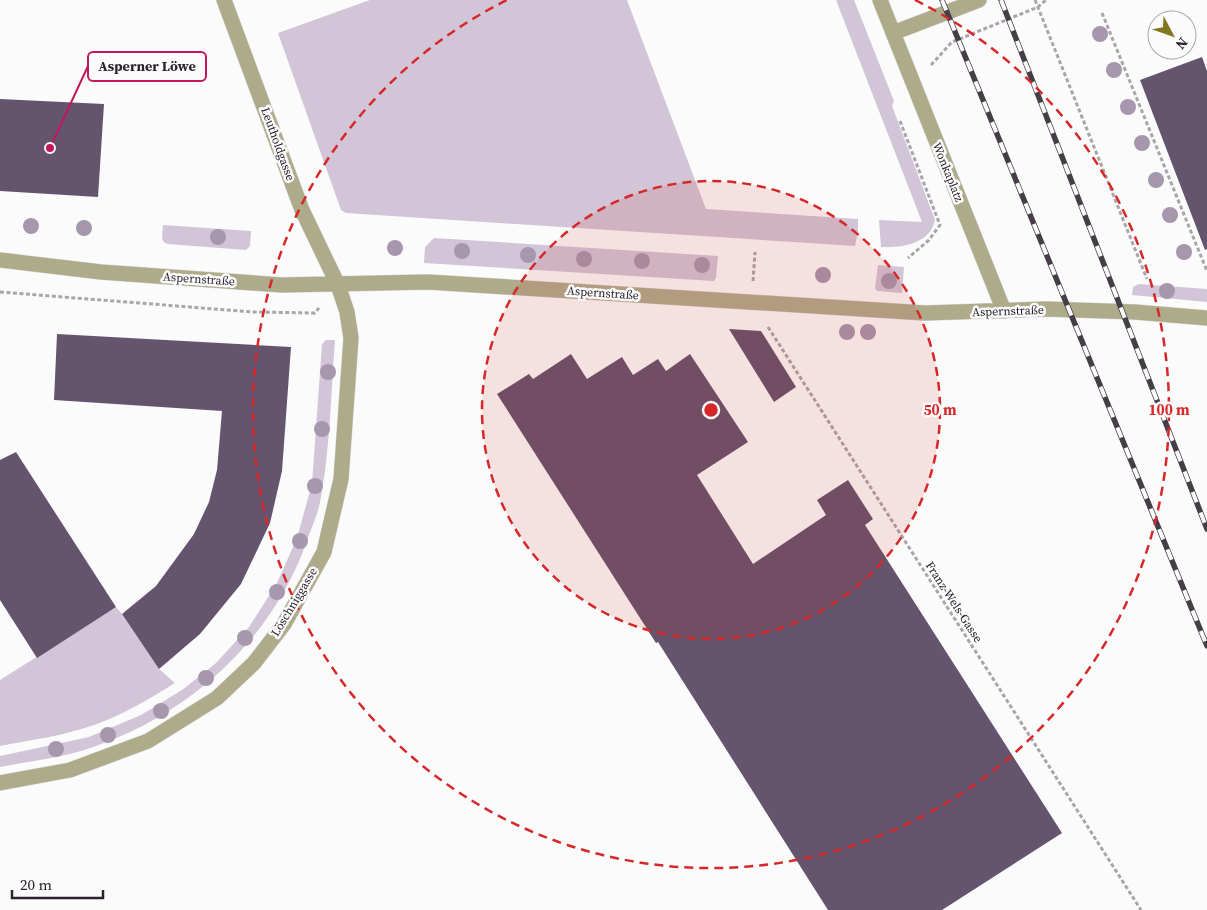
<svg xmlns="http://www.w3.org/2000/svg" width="1207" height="910" font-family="'Source Serif 4',serif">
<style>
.green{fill:#d1c5d7}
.building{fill:#65546e}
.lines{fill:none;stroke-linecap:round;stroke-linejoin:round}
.minor-casing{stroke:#d9d8da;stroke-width:16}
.path{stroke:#a9a5aa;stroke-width:3;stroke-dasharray:4 2.5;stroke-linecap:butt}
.minor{stroke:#aeab8a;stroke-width:15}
.rail-casing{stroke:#453e47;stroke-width:5.5}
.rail{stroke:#fbfbfb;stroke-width:4;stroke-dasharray:11;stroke-linecap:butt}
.tree{fill:#a697ad}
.ring{fill:none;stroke:#d62828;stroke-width:2.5;stroke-dasharray:9 6}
.labels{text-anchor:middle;stroke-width:5;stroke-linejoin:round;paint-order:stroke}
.street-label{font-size:12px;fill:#29212c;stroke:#fbfbfb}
.centre{fill:#d62828;stroke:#fbfbfb;stroke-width:2.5}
.ring-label{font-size:15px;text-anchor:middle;font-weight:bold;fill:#d62828;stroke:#fbfbfb;stroke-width:5;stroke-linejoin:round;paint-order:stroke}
.leader{fill:none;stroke:#c2185b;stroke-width:2}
.callout-dot{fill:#c2185b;stroke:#fbfbfb;stroke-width:2}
.callout{fill:#fbfbfb;stroke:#c2185b;stroke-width:2}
.callout-label{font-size:14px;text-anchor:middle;font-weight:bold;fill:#29212c}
</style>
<rect width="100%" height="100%" fill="#fbfbfb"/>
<!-- green -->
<path class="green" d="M 370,0 L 627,0 L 706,209 L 858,219 L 858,231 L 855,246 L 346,213 L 341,210 L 278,33 Z
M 836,0 L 854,0 L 894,101 L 892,106 L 935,220 C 930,244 902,248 881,247 L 879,220 L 922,222 Z
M 163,225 L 251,231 L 250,246 L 246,250 L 168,244 C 159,242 163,232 163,225 Z
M 434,238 L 718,256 L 716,278 L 714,281 L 424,263 L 425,247 Z
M 878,265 L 904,267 L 902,293 L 877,291 L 875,288 Z
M 1139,284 L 1207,289 L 1207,302 L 1132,295 L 1133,287 Z
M 326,340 L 335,340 C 331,392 330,452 320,502 C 318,513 313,524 309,535 C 276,635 195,711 96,746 C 67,757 31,761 0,767 L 0,756 L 89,737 L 141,715 L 182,690 L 216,663 L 249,627 L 277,583 L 297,538 L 312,484 L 322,344 Z
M 116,607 L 122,614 L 159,669 L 175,683 C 149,699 123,715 94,725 C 63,736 31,740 0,746 L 0,680 Z"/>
<!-- building -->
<path class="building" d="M 1202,57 L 1207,71 L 1207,249 L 1205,250 L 1140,80 Z
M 0,99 L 104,104 L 98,197 L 0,191 Z
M 729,329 L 761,331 L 796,387 L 774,402 Z
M 57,334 L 291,347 L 282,471 L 270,523 L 241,584 L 200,634 L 159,669 L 122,614 L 156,586 L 194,534 L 209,502 L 217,470 L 222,411 L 54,400 Z
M 571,354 L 587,379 L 622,357 L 633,375 L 658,359 L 666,371 L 690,354 L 748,442 L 697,475 L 753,564 L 826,515 L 817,500 L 848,480 L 873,519 L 865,525 L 1062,833 L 942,910 L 828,910 L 658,642 L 656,643 L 497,394 L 529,374 L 533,379 Z
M 16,452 L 116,607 L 37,658 L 0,600 L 0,460 Z"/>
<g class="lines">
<!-- minor casing -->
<g class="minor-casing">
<path id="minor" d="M 880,0 L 1004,311
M 893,33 L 979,0
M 0,260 L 101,272 L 282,285 L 428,282 L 925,313 L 1046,309 L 1135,312 L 1207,318
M 0,783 L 70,770 L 148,741 L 217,698 L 254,663 L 284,624 L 324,552 L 341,479 L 351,338 L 347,312 L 338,285 L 302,210 L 224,0"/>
</g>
<!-- path -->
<path class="path" d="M 1035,0 L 1147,279
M 1102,13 L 1207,271
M 931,65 L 952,42 L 1038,7 L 1046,0
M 900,121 L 940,225 L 929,240 L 908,258
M 753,281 L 755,252
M 0,292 L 253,312 L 315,313 L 319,308
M 768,327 L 1141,910"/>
<!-- minor -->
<use href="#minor" class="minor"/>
<!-- rail casing -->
<g class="rail-casing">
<path id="rail" d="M 942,0 L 1207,646
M 1001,0 L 1207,529"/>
</g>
<!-- rail -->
<use href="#rail" class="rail"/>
</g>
<!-- trees -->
<g class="tree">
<circle cx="1100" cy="34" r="8"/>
<circle cx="1114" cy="70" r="8"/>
<circle cx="1128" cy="107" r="8"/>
<circle cx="1142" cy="143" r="8"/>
<circle cx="1156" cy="180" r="8"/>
<circle cx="1170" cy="215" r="8"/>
<circle cx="31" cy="226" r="8"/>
<circle cx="84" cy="228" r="8"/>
<circle cx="218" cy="237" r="8"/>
<circle cx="395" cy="248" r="8"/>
<circle cx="462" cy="251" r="8"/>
<circle cx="1184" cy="252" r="8"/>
<circle cx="528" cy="255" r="8"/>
<circle cx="584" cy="259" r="8"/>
<circle cx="642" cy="261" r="8"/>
<circle cx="702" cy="265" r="8"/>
<circle cx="823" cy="275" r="8"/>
<circle cx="889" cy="281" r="8"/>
<circle cx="1167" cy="291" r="8"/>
<circle cx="847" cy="332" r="8"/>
<circle cx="868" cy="332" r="8"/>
<circle cx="328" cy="372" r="8"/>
<circle cx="322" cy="429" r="8"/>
<circle cx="315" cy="486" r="8"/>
<circle cx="300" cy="541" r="8"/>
<circle cx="277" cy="592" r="8"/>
<circle cx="245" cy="638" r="8"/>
<circle cx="206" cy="678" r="8"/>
<circle cx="161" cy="711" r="8"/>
<circle cx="108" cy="735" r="8"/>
<circle cx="56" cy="749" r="8"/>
</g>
<!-- distance rings -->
<circle cx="711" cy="410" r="229" fill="#d62828" fill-opacity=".12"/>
<g class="ring">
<circle cx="711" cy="410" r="229"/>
<path d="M915 0A458 458 0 1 1 507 0"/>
</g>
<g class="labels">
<!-- street labels -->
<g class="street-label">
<text transform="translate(278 144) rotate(70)" y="4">Leutholdgasse</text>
<text transform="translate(948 172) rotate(68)" y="4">Wonkaplatz</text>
<text transform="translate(199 279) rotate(4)" y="4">Aspernstraße</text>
<text transform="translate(603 293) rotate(4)" y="4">Aspernstraße</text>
<text transform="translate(1008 311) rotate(-2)" y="4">Aspernstraße</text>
<text transform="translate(294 602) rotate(-59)" y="4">Löschniggasse</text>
<text transform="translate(954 602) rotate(57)" y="4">Franz-Wels-Gasse</text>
</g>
</g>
<circle cx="711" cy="410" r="8" class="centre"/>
<g class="ring-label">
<text x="940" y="415">50 m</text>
<text x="1169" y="415">100 m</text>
</g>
<!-- callouts -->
<path class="leader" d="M50 148L88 66"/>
<circle class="callout-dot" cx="50" cy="148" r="5"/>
<rect class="callout" x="88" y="52" width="118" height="29" rx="5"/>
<g class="callout-label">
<text x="147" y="71">Asperner Löwe</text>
</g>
<!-- north arrow -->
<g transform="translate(1172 35) rotate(131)"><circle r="24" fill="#fbfbfb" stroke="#a7a4a8"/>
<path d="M0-4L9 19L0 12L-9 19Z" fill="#81791f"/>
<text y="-8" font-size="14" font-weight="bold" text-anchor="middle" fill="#29212c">N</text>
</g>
<!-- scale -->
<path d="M12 890v8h91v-8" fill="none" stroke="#29212c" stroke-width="2.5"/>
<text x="20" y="890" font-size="15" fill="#29212c" stroke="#fbfbfb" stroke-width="4" paint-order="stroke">20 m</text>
</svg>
